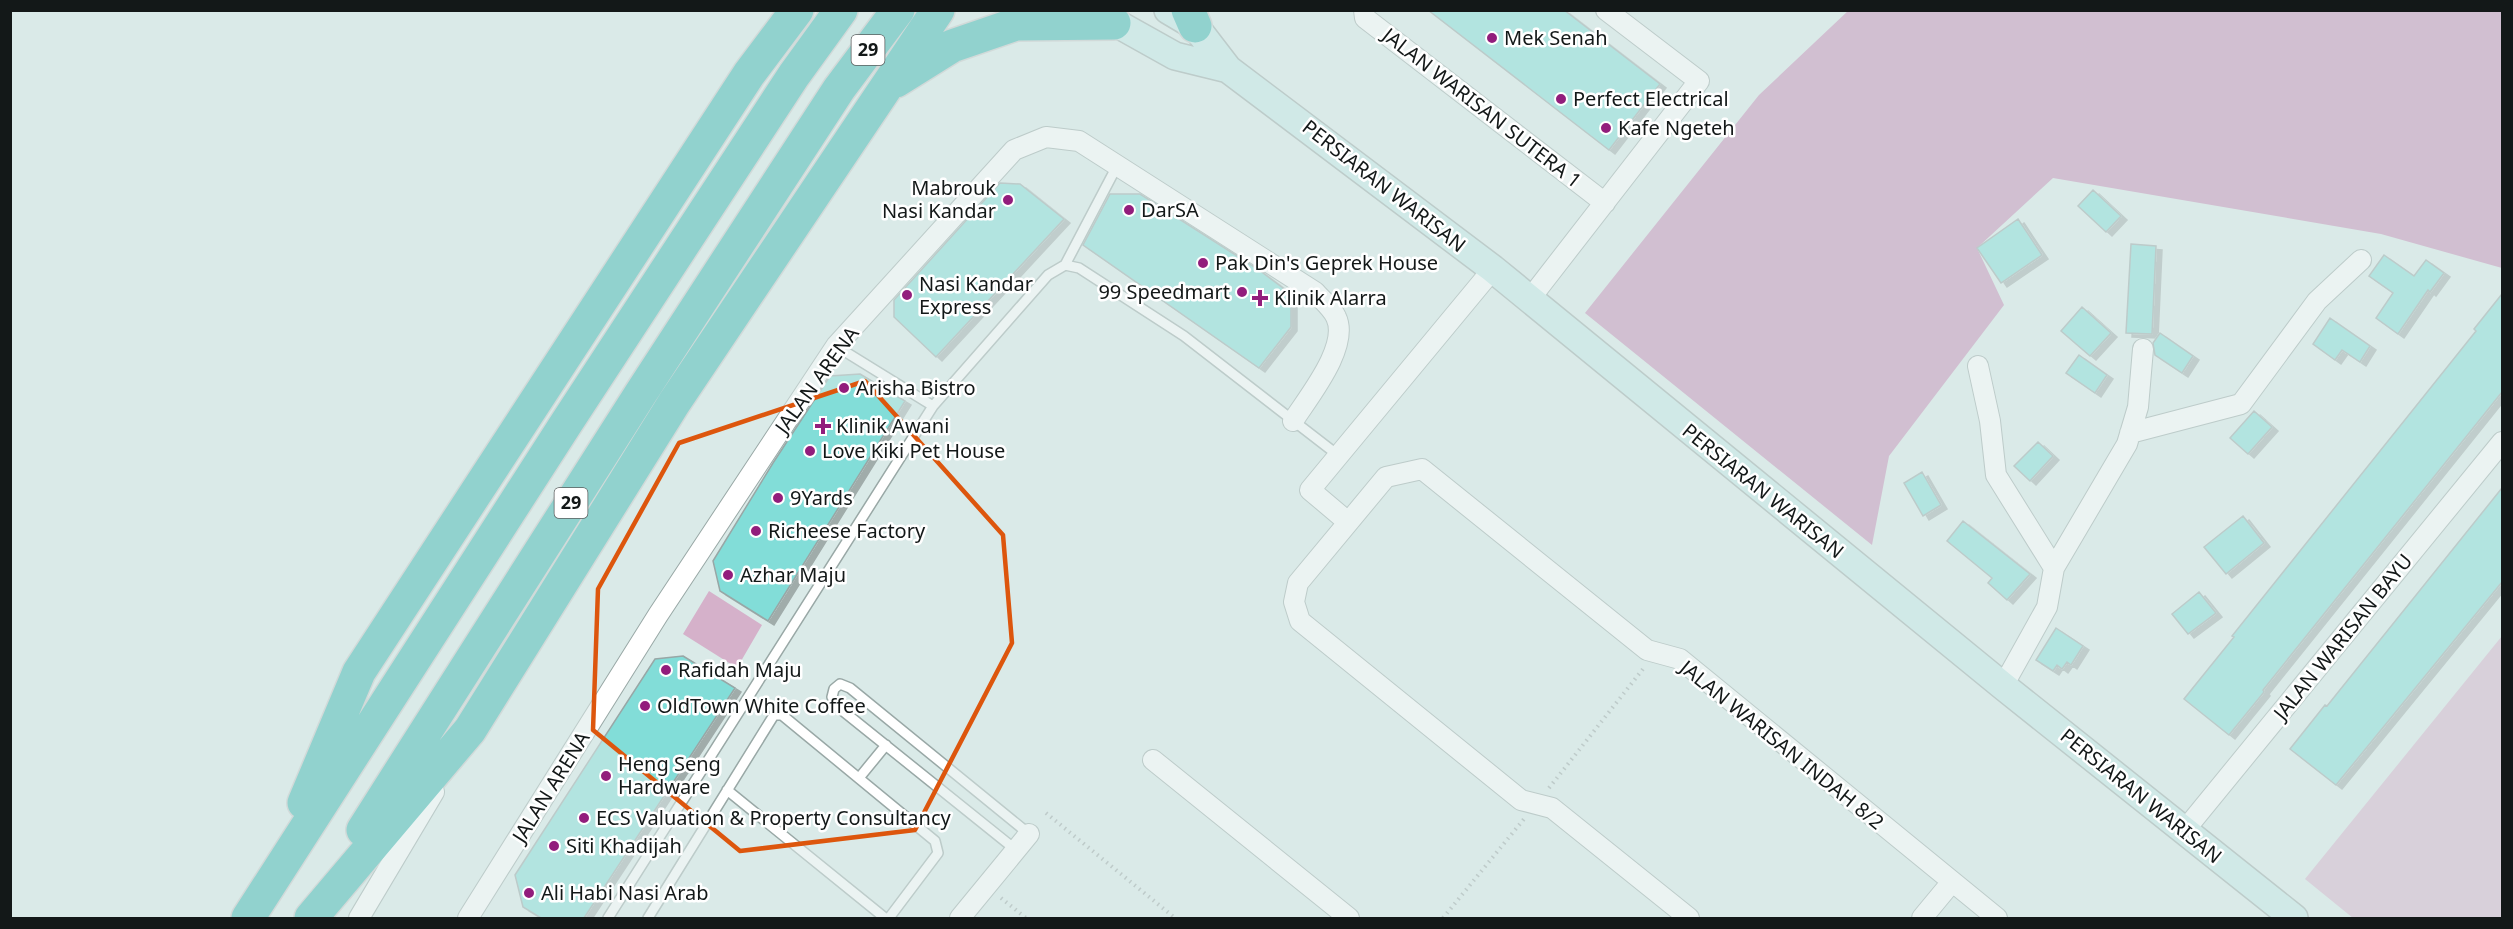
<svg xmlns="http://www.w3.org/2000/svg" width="2513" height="929" font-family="'Noto Sans',sans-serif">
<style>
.green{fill:#d5b1ca}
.forest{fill:#c58cb5}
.building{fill:#82ddd8;stroke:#98a7a6;stroke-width:1.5;filter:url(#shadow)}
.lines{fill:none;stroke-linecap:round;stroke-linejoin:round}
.lane-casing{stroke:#99a8a6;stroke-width:12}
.street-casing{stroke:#99a8a6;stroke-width:22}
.secondary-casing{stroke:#99a8a6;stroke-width:30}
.highway-casing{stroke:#c6c8c8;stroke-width:36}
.path{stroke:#9ba7a6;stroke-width:4;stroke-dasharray:1.5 4.5;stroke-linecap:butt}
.lane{stroke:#fff;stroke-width:9}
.street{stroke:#fff;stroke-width:20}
.secondary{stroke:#c3e9e7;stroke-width:27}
.highway{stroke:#38b5b0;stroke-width:33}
.marked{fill:none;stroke:#dd560d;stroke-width:4.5;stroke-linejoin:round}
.poi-dot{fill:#921d7c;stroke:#fff;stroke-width:2}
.labels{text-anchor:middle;stroke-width:5;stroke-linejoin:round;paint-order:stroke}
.shield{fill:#fff;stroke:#5a5d5d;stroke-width:1.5}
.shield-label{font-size:18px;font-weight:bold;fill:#131818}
.poi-label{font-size:20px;fill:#131818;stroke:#fff;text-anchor:start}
.street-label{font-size:20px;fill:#131818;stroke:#fff}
</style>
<defs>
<filter id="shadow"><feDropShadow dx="6" dy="4" stdDeviation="0" flood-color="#0004"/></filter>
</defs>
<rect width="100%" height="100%" fill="#daeae8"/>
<!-- green -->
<path class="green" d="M 709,591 L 762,625 L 737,668 L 683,634 Z
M 2502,636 L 2502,918 L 2353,918 L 2305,879 Z"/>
<!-- forest -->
<path class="forest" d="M 1849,10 L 2502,11 L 2502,268 L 2381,234 L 2053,178 L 1977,248 L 2004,305 L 1889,456 L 1872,545 L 1585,313 L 1759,95 Z"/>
<!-- building -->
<path class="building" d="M 1428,10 L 1564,10 L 1660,84 L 1609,150 Z
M 1000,183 L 1020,184 L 1064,219 L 936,357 L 894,317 L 894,300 Z
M 2093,190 L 2121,216 L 2106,232 L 2078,206 Z
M 1110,194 L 1140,194 L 1259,270 L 1291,294 L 1291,327 L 1259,368 L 1083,245 Z
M 2018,219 L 2042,255 L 2001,283 L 1977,248 Z
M 2131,244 L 2156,246 L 2152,334 L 2126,333 Z
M 2384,255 L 2414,276 L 2426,260 L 2444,273 L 2430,292 L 2428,290 L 2398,334 L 2376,318 L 2393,293 L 2369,276 Z
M 2502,294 L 2502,392 L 2263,690 L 2264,692 L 2229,735 L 2184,699 L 2234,637 L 2232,636 L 2476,331 L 2474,329 Z
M 2082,307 L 2111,333 L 2090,356 L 2061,331 Z
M 2330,318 L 2370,346 L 2360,362 L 2342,350 L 2335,360 L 2313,344 Z
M 2160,333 L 2193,356 L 2182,373 L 2155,355 L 2153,343 Z
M 2079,355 L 2107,375 L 2095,393 L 2066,373 Z
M 860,374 L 905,401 L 768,621 L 720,591 L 713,561 L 773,463 L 830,376 Z
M 2254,411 L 2272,427 L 2248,454 L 2230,438 Z
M 2038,442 L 2053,456 L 2030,481 L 2014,466 Z
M 1922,472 L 1941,505 L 1923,516 L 1904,483 Z
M 2502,488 L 2502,582 L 2336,785 L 2290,749 L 2325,705 L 2327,706 Z
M 2243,516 L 2264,543 L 2226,574 L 2204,547 Z
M 1963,521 L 2030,574 L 2007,600 L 1988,583 L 1992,578 L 1947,541 Z
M 2199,592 L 2216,613 L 2188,634 L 2172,614 Z
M 2056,628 L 2083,646 L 2071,665 L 2067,662 L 2062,669 L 2057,665 L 2053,671 L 2036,660 Z
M 683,656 L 735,688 L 584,918 L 541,918 L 523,907 L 515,875 L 655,659 Z"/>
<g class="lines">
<!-- lane casing -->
<g class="lane-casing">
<path id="lane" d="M 1065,265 L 1117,166
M 836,346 L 933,406
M 859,778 L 886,745
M 727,790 L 885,918
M 1016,850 L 838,707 L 832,697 L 834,689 L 840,684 L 850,688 L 1029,834
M 608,918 L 933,406 L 1048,275 L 1065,265 L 1079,268 L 1184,336 L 1339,456
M 648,918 L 774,715 L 782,715 L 935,841 L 938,853 L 889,918"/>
</g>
<!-- street casing -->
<g class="street-casing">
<path id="street" d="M 1364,10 L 1365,18 L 1605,203
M 1529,300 L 1699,81 L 1606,10
M 1978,366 L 1990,421 L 1996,475 L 2054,568 L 2047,607 L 2003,686
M 2130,433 L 2241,404 L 2317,301 L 2361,260
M 1348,522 L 1310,490 L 1493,269
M 2054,568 L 2127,444 L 2138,407 L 2143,349
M 1153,760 L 1349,918
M 2184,831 L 2502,442
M 359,918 L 434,792
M 468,918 L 658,615 L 836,346 L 1014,150 L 1046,137 L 1079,141 L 1315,292 C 1321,299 1332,308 1336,317 C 1350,346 1309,396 1293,421
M 960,918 L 1029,834
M 1689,918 L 1552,808 L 1521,800 L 1300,621 L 1294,602 L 1298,583 L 1386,477 L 1422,469 L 1647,650 L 1680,659 L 1997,918
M 1922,918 L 1951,883"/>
</g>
<!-- secondary casing -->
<g class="secondary-casing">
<path id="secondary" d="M 1168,10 L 1195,26 L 1228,69 L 1493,269 L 2003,686 L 2294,918
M 1098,13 L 1175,56 L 1228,69"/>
</g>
<!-- highway casing -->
<g class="highway-casing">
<path id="highway" d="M 1188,10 L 1195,26
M 896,81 L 952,46 L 1016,24 L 1114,23
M 304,803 L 359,672 L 749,74 L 797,10
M 363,830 L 641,393 L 839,89 L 898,10
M 248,918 L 567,422 L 794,75 L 841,10
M 311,918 L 470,730 L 674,403 L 938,10"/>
</g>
<!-- path -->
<path class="path" d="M 1549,788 L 1643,669
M 1046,813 L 1175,918
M 1001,898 L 1026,918
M 1443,918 L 1524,819"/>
<!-- lane -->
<use href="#lane" class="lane"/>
<!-- street -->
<use href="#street" class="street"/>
<!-- secondary -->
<use href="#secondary" class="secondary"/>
<!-- highway -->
<use href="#highway" class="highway"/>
</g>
<!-- marked area -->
<path d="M0 0H2513V929H0ZM 865,381 L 1003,535 L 1012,643 L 915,830 L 740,851 L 593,730 L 598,589 L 679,443 Z" fill="#daeae8" fill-opacity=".55" fill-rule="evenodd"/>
<path class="marked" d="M 865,381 L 1003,535 L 1012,643 L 915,830 L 740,851 L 593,730 L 598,589 L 679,443 Z"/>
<!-- markers -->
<g class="poi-dot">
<circle cx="1492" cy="38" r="6"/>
<circle cx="1561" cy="99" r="6"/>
<circle cx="1606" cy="128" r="6"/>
<circle cx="1008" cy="200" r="6"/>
<circle cx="1129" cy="210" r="6"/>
<circle cx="1203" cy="263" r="6"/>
<circle cx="1242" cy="292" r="6"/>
<circle cx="907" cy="295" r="6"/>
<path d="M1257 289h6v6h6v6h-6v6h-6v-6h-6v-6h6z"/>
<circle cx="844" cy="388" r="6"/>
<path d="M820 417h6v6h6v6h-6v6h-6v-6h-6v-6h6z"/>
<circle cx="810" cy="451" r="6"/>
<circle cx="778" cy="498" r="6"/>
<circle cx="756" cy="531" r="6"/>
<circle cx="728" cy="575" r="6"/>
<circle cx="666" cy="670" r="6"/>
<circle cx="645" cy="706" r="6"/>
<circle cx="606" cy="776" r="6"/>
<circle cx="584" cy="818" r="6"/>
<circle cx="554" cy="846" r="6"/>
<circle cx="529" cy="893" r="6"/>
</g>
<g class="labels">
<!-- shield labels -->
<g class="shield">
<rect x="851.5" y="35" width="33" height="30" rx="4.5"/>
<rect x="554.5" y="488" width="33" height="30" rx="4.5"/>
</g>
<g class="shield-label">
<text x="868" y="56">29</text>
<text x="571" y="509">29</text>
</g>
<!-- poi labels -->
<g class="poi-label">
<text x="1504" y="45">Mek Senah</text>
<text x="1573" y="106">Perfect Electrical</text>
<text x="1618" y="135">Kafe Ngeteh</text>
<text x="996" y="195" text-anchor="end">Mabrouk<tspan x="996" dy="23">Nasi Kandar</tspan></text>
<text x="1141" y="217">DarSA</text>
<text x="1215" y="270">Pak Din's Geprek House</text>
<text x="919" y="291">Nasi Kandar<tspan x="919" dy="23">Express</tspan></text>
<text x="1230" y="299" text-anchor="end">99 Speedmart</text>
<text x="1274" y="305">Klinik Alarra</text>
<text x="856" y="395">Arisha Bistro</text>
<text x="836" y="433">Klinik Awani</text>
<text x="822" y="458">Love Kiki Pet House</text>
<text x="790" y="505">9Yards</text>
<text x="768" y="538">Richeese Factory</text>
<text x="740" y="582">Azhar Maju</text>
<text x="678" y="677">Rafidah Maju</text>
<text x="657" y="713">OldTown White Coffee</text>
<text x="618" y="771">Heng Seng<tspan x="618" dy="23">Hardware</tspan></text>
<text x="596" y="825">ECS Valuation &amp; Property Consultancy</text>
<text x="566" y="853">Siti Khadijah</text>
<text x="541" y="900">Ali Habi Nasi Arab</text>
</g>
<!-- street labels -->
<g class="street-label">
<text transform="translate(1482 108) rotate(38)" y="7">JALAN WARISAN SUTERA 1</text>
<text transform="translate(1384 186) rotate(38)" y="7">PERSIARAN WARISAN</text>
<text transform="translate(817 380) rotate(-54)" y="7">JALAN ARENA</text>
<text transform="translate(1763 491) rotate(39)" y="7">PERSIARAN WARISAN</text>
<text transform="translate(2343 637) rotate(-51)" y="7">JALAN WARISAN BAYU</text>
<text transform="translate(1782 745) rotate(39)" y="7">JALAN WARISAN INDAH 8/2</text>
<text transform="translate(551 787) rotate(-58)" y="7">JALAN ARENA</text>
<text transform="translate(2141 796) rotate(39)" y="7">PERSIARAN WARISAN</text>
</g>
</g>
<!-- border -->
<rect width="2513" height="929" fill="none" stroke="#131818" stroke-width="24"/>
</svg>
